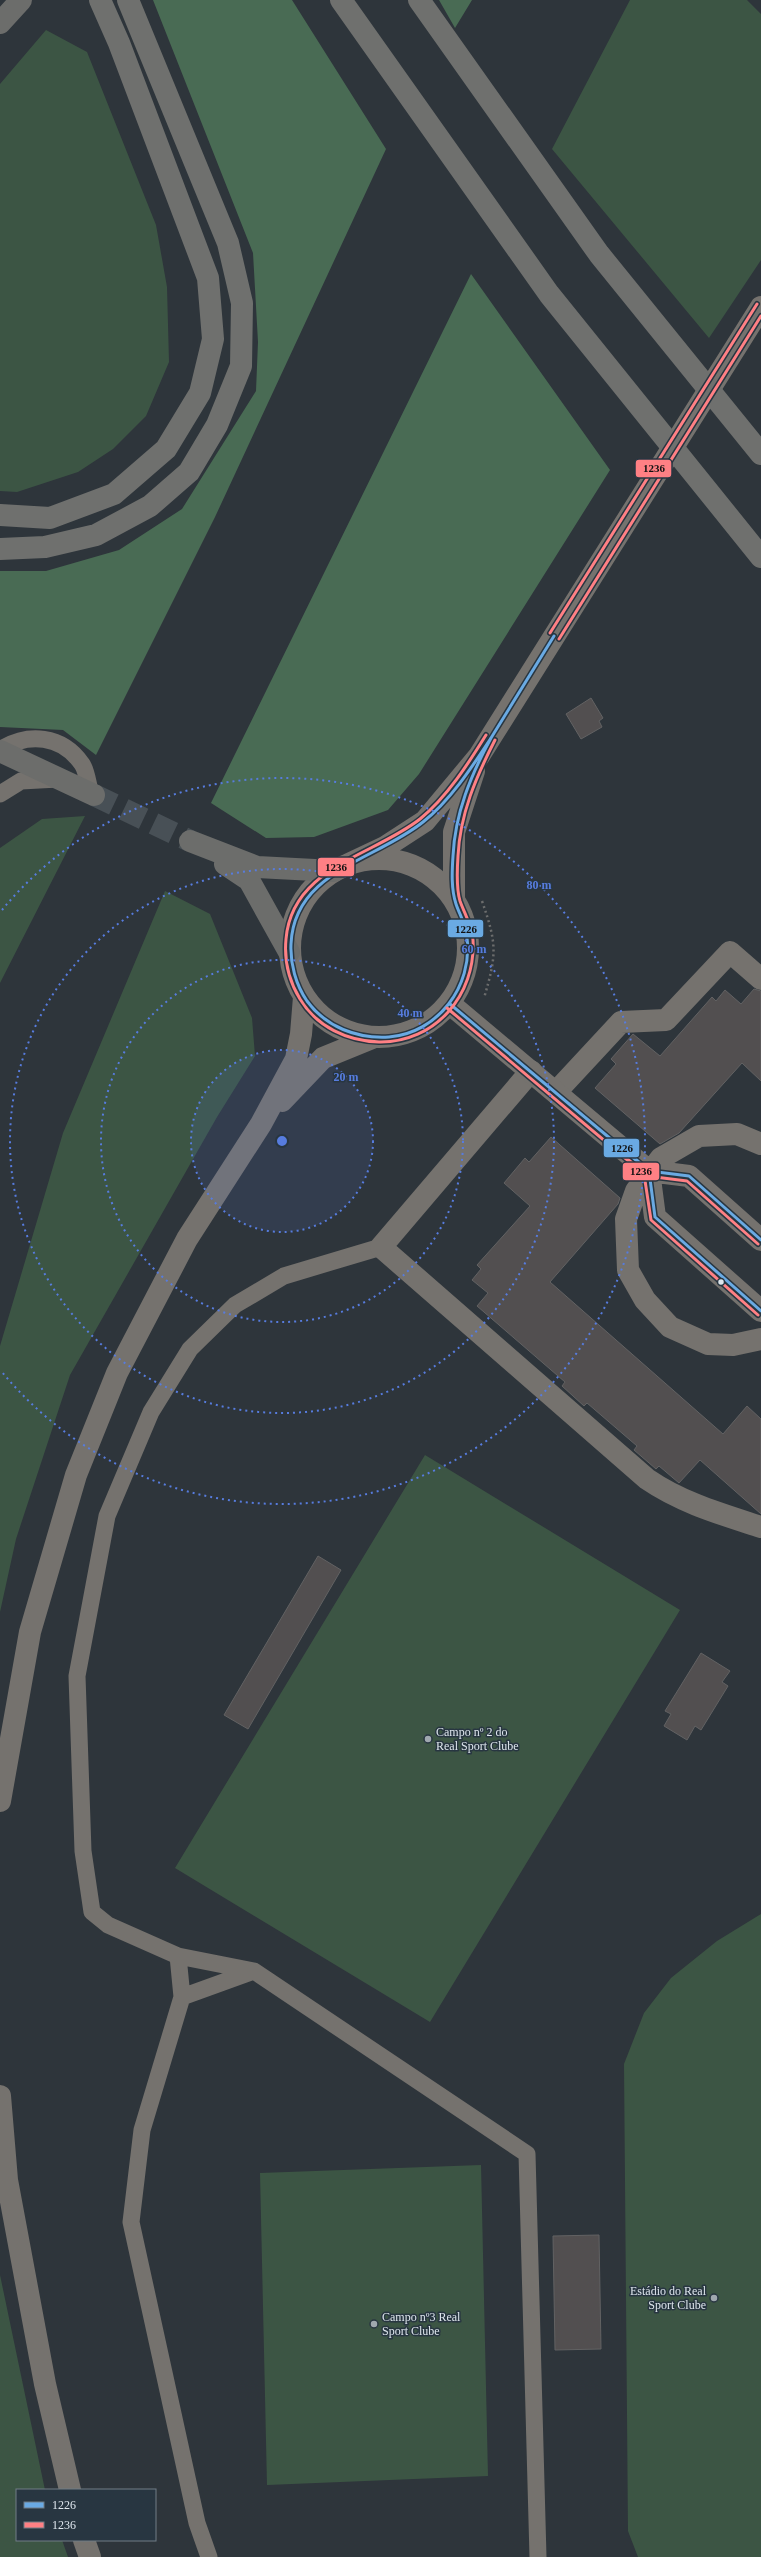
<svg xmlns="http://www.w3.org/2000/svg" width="761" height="2557" font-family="Georgia,serif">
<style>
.green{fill:#3c5544}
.forest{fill:#496b54}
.building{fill:#524f50;stroke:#626263}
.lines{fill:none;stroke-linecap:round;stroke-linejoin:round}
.trunk-tunnel{stroke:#485056;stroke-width:22;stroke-dasharray:22 11;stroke-linecap:butt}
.path{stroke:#6c6d6d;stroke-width:2.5;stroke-dasharray:2 3;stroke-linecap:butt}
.service{stroke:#75726e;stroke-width:17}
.minor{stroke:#75726e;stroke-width:22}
.tertiary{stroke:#75726e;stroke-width:22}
.trunk{stroke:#6c6d6b;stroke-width:22}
.motorway{stroke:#6f706e;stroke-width:22}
.motorway-bridge{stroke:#6f706e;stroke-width:22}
.bus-1-casing{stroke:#283641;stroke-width:6}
.bus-2-casing{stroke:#283641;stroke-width:6}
.bus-1{stroke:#6aaae3;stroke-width:3}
.bus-2{stroke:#ff8084;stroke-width:3}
.ring{fill:none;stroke:#577cde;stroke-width:2;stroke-dasharray:2 4}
.bus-dot{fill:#dee6ed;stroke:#283641;stroke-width:1.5}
.poi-dot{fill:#a0a8af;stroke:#283641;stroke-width:1.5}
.labels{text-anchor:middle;stroke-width:3;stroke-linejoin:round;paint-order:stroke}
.poi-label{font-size:12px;fill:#dee6ed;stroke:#283641;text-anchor:start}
.centre{fill:#577cde;stroke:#283641;stroke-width:2}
.ring-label{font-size:12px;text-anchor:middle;font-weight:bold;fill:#577cde;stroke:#283641;stroke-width:3;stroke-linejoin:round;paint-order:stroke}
.line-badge{stroke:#283641;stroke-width:1.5}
.pale-badge-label{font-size:11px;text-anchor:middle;font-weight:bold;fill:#111}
</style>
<rect width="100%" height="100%" fill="#2e353b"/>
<!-- green -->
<path class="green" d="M 630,0 L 747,0 L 761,14 L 761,260 L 709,338 L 552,149 Z
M 46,30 L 87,52 L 156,225 L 167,287 L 169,362 L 146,416 L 113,449 L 78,472 L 17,492 L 0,491 L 0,84 Z
M 85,816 L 0,983 L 0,848 L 42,819 Z
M 165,891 L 210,914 L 252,1018 L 255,1056 L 217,1117 L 70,1375 L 16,1539 L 0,1612 L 0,1346 L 63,1133 Z
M 425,1455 L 680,1610 L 430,2022 L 175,1868 Z
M 761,1914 L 761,2557 L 638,2557 L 628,2531 L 624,2064 L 644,2013 L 671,1978 L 717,1941 Z
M 481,2165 L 488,2476 L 267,2485 L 260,2173 Z
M 0,2275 L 45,2490 L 17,2490 L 17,2540 L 62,2540 L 68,2557 L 0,2557 Z"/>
<!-- forest -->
<path class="forest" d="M 153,0 L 292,0 L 386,149 L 215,517 L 96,755 L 63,730 L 0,727 L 0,571 L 46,571 L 119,550 L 182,509 L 256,391 L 258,342 L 253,253 Z
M 439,0 L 472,0 L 455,28 Z
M 471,274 L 610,470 L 419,774 L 388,810 L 314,837 L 266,838 L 211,803 Z"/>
<!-- building -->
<path class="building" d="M 591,698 L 603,718 L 599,721 L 602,727 L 581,739 L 566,714 Z
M 754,989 L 761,991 L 761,1081 L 742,1063 L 679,1133 L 660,1144 L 595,1088 L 616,1064 L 611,1059 L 633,1034 L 660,1056 L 712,997 L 716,1001 L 725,990 L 741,1004 Z
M 551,1137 L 620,1198 L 618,1204 L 550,1282 L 723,1434 L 747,1406 L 761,1419 L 761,1514 L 700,1460 L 679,1483 L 659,1466 L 656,1469 L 634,1450 L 637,1446 L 587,1403 L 584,1406 L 562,1386 L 565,1382 L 477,1306 L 488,1293 L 472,1280 L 481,1269 L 477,1265 L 530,1206 L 504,1183 L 525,1158 L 529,1162 Z
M 318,1556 L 341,1570 L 248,1729 L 224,1715 Z
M 701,1653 L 730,1671 L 722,1682 L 728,1686 L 701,1730 L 695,1726 L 687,1740 L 664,1726 L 671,1714 L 665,1711 Z
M 599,2235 L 601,2349 L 555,2350 L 553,2236 Z"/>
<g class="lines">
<!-- trunk-tunnel -->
<path class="trunk-tunnel" d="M 94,795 L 190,841"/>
<!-- path -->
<path class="path" d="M 482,901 C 497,944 497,954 484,998"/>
<!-- service -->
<path class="service" d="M 0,750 C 28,732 62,735 82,764 C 87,771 88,785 91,794
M 0,794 L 21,781 L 58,779
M 381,1247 L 284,1276 L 235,1305 L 190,1349 L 151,1412 L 107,1516 L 77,1676 L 83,1851 L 92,1912 L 108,1925 L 178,1956 L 254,1971 L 527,2154 L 538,2557
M 178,1956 L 182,1997 L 142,2130 L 131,2222 L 197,2523 L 209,2557
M 182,1997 L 254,1971"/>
<!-- minor -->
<path class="minor" d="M 531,1071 L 381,1247 L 647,1479 C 682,1503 721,1514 761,1527
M 556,1092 L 621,1022 L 666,1020 L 730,952 L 761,979"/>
<!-- tertiary -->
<path class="tertiary" d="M290 948a89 89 0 1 1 178 0a89 89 0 1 1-178 0Z
M 349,864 L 385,847 L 425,821 L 479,756 L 761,307
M 454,899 L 454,832 L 474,771
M 450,1004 L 649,1171 L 689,1176 L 761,1240
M 282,1101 L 323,1058 L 372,1038
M 761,1144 L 737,1134 L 699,1136 L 661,1158 L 636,1191 L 626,1219 L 628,1270 L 645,1300 L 670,1327 L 708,1344 L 733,1345 L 761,1339
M 649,1171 L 655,1217 L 761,1311
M 0,1801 L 30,1632 L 76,1475 L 117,1373 L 187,1239 L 261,1124 L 296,1059 L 301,1034 L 304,997
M 0,2096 L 7,2180 L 45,2384 L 70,2490
M 84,2540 L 90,2557"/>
<!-- trunk -->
<path class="trunk" d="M 0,23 L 21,0
M 0,751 L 94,795
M 190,841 L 257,867 L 334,871
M 225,864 L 249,880 L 289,952"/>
<!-- motorway -->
<path class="motorway" d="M 0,515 L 50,518 L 114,494 L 166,449 L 200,393 L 213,339 L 208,278 L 119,43 L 100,0
M 0,549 L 45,547 L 96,535 L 150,506 L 189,472 L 217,425 L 241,366 L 242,303 L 228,243 L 128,0"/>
<!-- motorway-bridge -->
<path class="motorway-bridge" d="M 341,0 L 549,294 L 761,557
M 419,0 L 599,254 L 761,454"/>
<!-- bus-1 casing -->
<g class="bus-1-casing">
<path id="bus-1" d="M 491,738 C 471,775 455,813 453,856 C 452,871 451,889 456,904 C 460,916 466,924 467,938 C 473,986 438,1033 389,1037 C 357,1039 326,1027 307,1001 C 296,985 290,964 291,944 C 294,871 376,860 423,822 C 450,801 472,767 491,738 Z
M 491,738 L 554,636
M 491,738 L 554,636
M 450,1004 L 649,1171 L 655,1217 L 761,1311
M 624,1149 L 649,1171 L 689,1176 L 761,1240"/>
</g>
<!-- bus-2 casing -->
<g class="bus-2-casing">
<path id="bus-2" d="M 550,633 L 757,304
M 559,639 L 761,316
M 486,735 C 468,764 447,797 420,819 C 373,856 292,867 286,939 C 284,960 289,981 300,999 C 317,1027 347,1041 379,1042 C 435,1043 476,995 473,940 C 472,925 465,915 460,901 C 456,888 457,871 458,856 C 460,814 476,777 495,740
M 447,1008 L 644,1174 L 651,1220 L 758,1315
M 621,1153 L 647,1176 L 687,1181 L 758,1244"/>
</g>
<!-- bus-1 -->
<use href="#bus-1" class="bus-1"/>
<!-- bus-2 -->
<use href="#bus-2" class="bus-2"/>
</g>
<!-- distance rings -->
<circle cx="282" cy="1141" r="91" fill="#577cde" fill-opacity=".12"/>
<g class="ring">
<circle cx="282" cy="1141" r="91"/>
<circle cx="282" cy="1141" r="181"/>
<circle cx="282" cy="1141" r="272"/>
<path d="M2 910A363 363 0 1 1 2 1372"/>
</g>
<!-- markers -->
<circle class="bus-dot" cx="721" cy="1282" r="3.5"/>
<g class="poi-dot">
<circle cx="428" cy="1739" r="4"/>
<circle cx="714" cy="2298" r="4"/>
<circle cx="374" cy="2324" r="4"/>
</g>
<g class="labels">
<!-- poi labels -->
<g class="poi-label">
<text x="436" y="1736">Campo nº 2 do<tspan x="436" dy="14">Real Sport Clube</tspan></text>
<text x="706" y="2295" text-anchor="end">Estádio do Real<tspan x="706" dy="14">Sport Clube</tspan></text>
<text x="382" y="2321">Campo nº3 Real<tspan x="382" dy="14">Sport Clube</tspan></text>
</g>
</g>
<circle cx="282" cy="1141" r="6" class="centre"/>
<g class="ring-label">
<text x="539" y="889">80 m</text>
<text x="474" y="953">60 m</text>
<text x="410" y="1017">40 m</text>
<text x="346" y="1081">20 m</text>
</g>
<g class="line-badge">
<rect x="635" y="459" width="37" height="19" rx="4" fill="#ff8084"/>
<rect x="317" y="857" width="38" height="20" rx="4" fill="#ff8084"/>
<rect x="447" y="919" width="37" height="19" rx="4" fill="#6aaae3"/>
<rect x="603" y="1138" width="37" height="20" rx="4" fill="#6aaae3"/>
<rect x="622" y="1162" width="38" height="19" rx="4" fill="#ff8084"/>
</g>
<g class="pale-badge-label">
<text x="654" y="472">1236</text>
<text x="336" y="871">1236</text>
<text x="466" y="933">1226</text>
<text x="622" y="1152">1226</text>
<text x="641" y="1175">1236</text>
</g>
<!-- legend -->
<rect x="16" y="2489" width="140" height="52" fill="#283641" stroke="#717c86"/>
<rect x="24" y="2502" width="20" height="6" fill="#6aaae3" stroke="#717c86"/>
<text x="52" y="2509" font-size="12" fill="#dee6ed">1226</text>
<rect x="24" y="2522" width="20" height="6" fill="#ff8084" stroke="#717c86"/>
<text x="52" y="2529" font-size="12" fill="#dee6ed">1236</text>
</svg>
